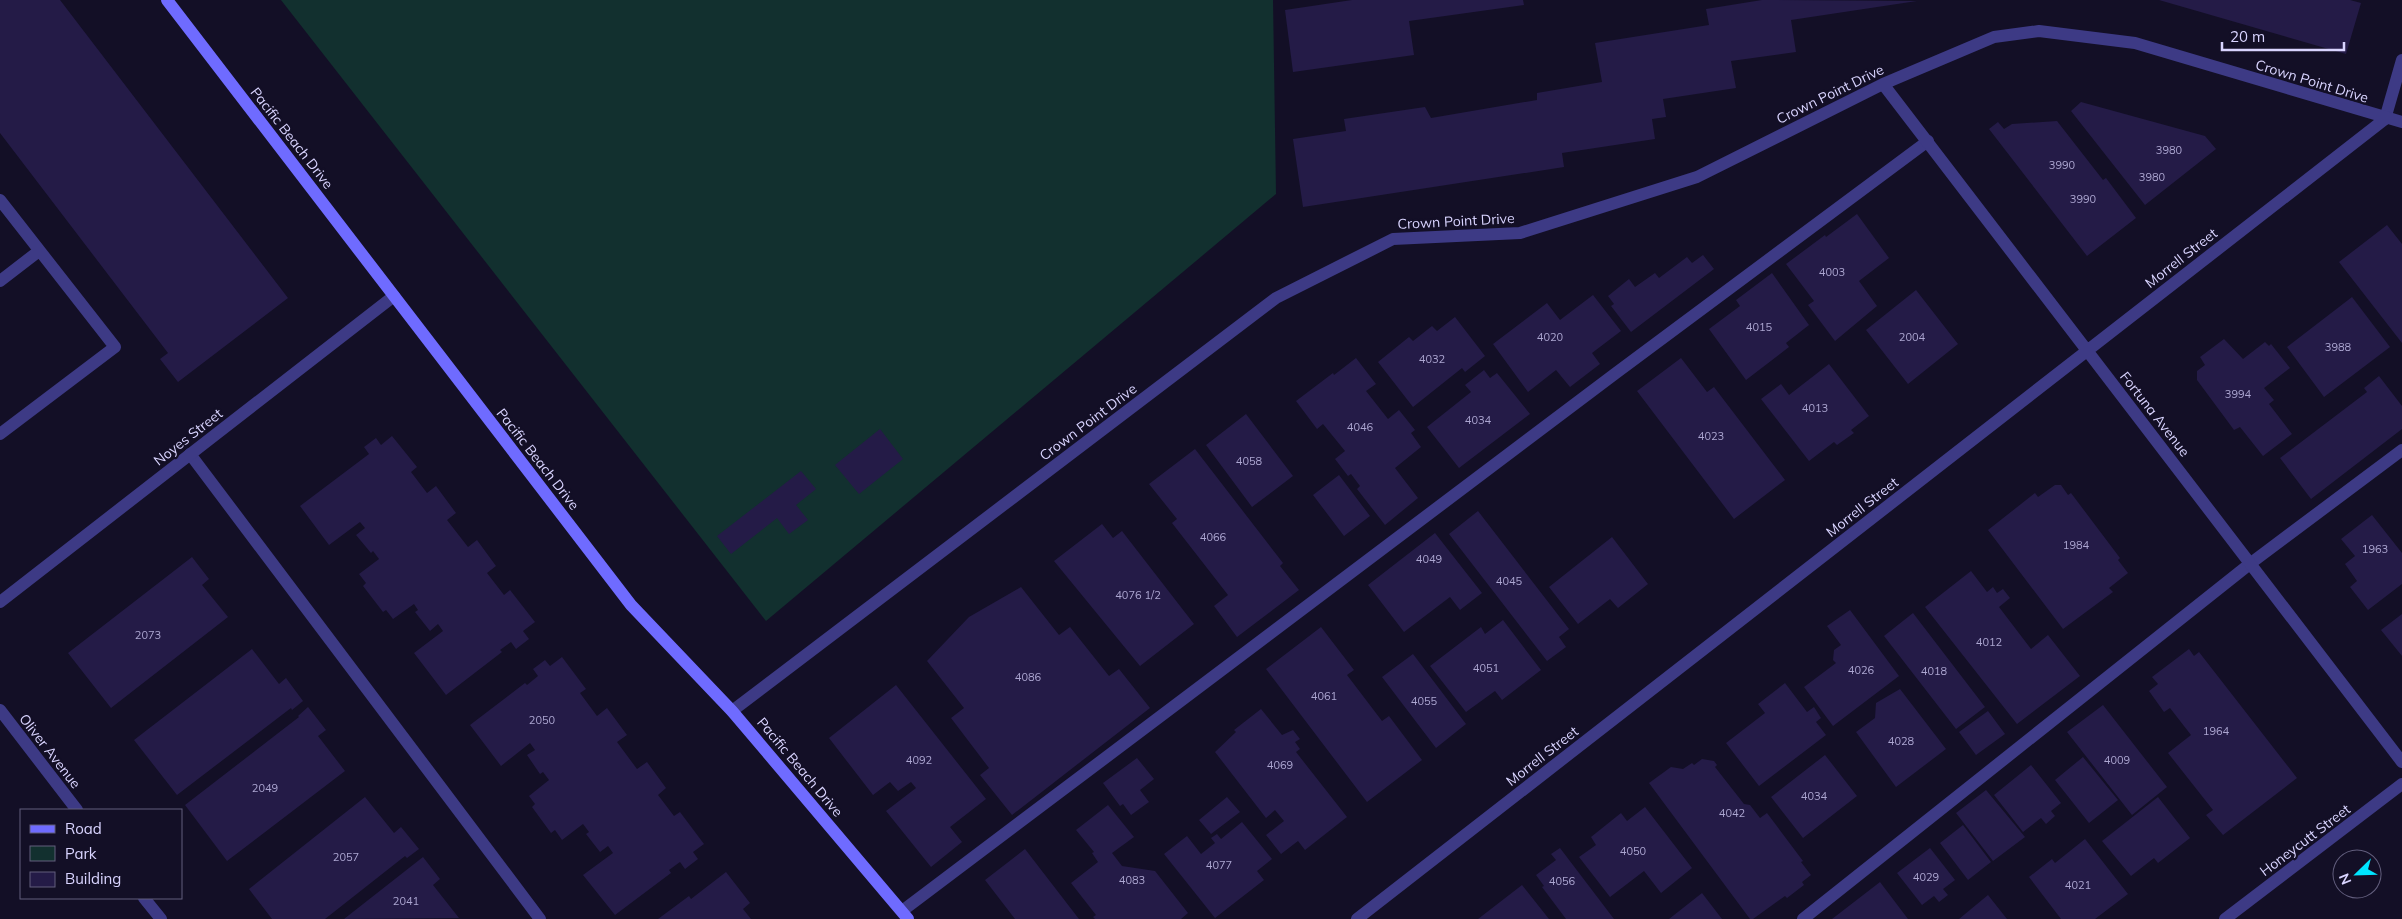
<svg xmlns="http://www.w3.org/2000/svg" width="2402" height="919" font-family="Mulish,sans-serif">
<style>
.green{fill:#12302f}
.building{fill:#241b47}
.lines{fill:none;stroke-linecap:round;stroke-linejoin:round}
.lane{stroke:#3d3a85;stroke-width:12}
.street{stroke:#3d3a85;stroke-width:12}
.secondary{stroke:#6f6bff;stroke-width:12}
.labels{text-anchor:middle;stroke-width:4.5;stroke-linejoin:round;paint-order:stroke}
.number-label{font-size:11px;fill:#aca6d1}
.street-label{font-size:14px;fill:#d9d4ff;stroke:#130f26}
</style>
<rect width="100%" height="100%" fill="#130f26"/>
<!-- green -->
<path class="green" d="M 281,0 L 1273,0 L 1276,194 L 766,621 Z"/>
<!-- building -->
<path class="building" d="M 0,0 L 60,0 L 288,298 L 178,382 L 160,359 L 168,353 L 0,133 Z
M 1352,0 L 1523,0 L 1524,5 L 1409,21 L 1414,55 L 1293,72 L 1285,10 Z
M 1762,0 L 1917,1 L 1791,20 L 1796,52 L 1731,61 L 1736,88 L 1663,99 L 1666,117 L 1652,119 L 1655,139 L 1562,153 L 1564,167 L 1303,207 L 1293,139 L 1346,131 L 1344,119 L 1425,107 L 1431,118 L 1537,100 L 1537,93 L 1602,82 L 1595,43 L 1709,25 L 1706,9 Z
M 2159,0 L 2350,0 L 2361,3 L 2346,54 Z
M 2081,102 L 2205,136 L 2216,149 L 2145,205 L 2071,111 Z
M 2057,121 L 2103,180 L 2106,178 L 2136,218 L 2087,256 L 1989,129 L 1998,122 L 2004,129 L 2012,124 Z
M 1857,214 L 1889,258 L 1859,281 L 1877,306 L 1835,341 L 1808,305 L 1814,301 L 1786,264 L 1825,235 L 1826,237 Z
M 2387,225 L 2402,244 L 2402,343 L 2339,262 Z
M 1703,255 L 1714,269 L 1631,332 L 1611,306 L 1614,304 L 1608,296 L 1629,279 L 1635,287 L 1655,273 L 1659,278 L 1687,257 L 1692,263 Z
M 1772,273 L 1809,325 L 1786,343 L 1789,347 L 1746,380 L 1709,329 L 1740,306 L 1736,300 Z
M 1916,290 L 1958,344 L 1908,384 L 1866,330 Z
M 1593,295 L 1621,331 L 1592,353 L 1600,364 L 1570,387 L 1556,370 L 1528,392 L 1493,344 L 1547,303 L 1560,320 Z
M 2352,297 L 2390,347 L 2324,397 L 2287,347 Z
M 1455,317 L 1485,356 L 1465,372 L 1462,368 L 1413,407 L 1378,362 L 1409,337 L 1413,341 L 1432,326 L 1437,331 Z
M 2224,339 L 2243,359 L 2265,342 L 2269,346 L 2271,344 L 2290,368 L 2264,388 L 2274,400 L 2269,404 L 2292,434 L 2263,456 L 2240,427 L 2234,430 L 2197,380 L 2197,371 L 2205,365 L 2200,357 Z
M 1356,358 L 1376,384 L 1366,391 L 1388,419 L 1399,410 L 1415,430 L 1411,433 L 1421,447 L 1395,468 L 1418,498 L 1385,525 L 1357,489 L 1360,486 L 1351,474 L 1348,476 L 1335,459 L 1345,451 L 1323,424 L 1317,429 L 1296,401 L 1333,373 L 1334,375 Z
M 1681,358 L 1707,392 L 1714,387 L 1785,480 L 1734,519 L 1637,391 Z
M 1829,364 L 1869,416 L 1851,430 L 1854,433 L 1837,445 L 1834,442 L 1809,461 L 1761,399 L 1781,384 L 1789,395 Z
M 1484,370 L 1490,378 L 1497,373 L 1530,414 L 1459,468 L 1427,427 L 1471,392 L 1465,385 Z
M 2379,376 L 2402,406 L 2402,429 L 2311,499 L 2280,458 L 2367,392 L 2364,388 Z
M 1246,414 L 1293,476 L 1252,507 L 1206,445 Z
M 880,429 L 903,459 L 859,494 L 835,465 Z
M 392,436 L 417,467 L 411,472 L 427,493 L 436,486 L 456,513 L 447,520 L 468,547 L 477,540 L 496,566 L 487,573 L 504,595 L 510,590 L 535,622 L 523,631 L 529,639 L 516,649 L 511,642 L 500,650 L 502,652 L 446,695 L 414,653 L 443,631 L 438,624 L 430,631 L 415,612 L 418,610 L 414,604 L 393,619 L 386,610 L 383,612 L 363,586 L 366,583 L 359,574 L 379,559 L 373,551 L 371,553 L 356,535 L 365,528 L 360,522 L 329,545 L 300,506 L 369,454 L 364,447 L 376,438 L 381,445 Z
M 1195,449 L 1283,563 L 1280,566 L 1299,590 L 1237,637 L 1214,606 L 1228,595 L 1172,523 L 1177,519 L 1149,484 Z
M 801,471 L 816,489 L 796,505 L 808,520 L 789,534 L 777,518 L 731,554 L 717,536 Z
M 1339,475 L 1370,516 L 1344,536 L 1313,495 Z
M 2055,485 L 2061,485 L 2068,495 L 2071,493 L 2120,558 L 2118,560 L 2128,573 L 2109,588 L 2113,592 L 2063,629 L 1988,530 L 2035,493 L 2038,497 Z
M 1478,511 L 1569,629 L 1559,637 L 1566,647 L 1547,661 L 1449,534 Z
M 2372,515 L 2402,553 L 2402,584 L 2368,610 L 2350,587 L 2357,581 L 2345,564 L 2355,556 L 2341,539 Z
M 1102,524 L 1113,538 L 1122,531 L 1194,624 L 1140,666 L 1054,561 Z
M 1435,533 L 1482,593 L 1460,610 L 1450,597 L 1404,632 L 1368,585 Z
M 1612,537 L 1648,584 L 1618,608 L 1610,599 L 1578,624 L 1549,587 Z
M 192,557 L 209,579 L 202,585 L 228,617 L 111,708 L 68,653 Z
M 1971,571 L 1987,592 L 1993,587 L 1997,593 L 2003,589 L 2010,598 L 1999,607 L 2031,649 L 2048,635 L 2080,676 L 2017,724 L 1925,607 Z
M 1021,587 L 1059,635 L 1070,627 L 1109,676 L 1119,669 L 1150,708 L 1012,815 L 980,775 L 989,768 L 951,718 L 964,708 L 927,661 L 969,617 Z
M 1850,610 L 1899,676 L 1833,726 L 1804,687 L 1836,663 L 1833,660 L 1834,650 L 1841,645 L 1827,626 Z
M 1913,613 L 1985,707 L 1956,729 L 1884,636 Z
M 2402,614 L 2402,656 L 2381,630 Z
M 1503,620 L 1541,670 L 1502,700 L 1495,691 L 1466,712 L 1430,666 L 1481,627 L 1485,634 Z
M 1321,627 L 1354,670 L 1347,675 L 1382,721 L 1389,716 L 1422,760 L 1367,802 L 1266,669 Z
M 252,649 L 279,684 L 286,678 L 303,701 L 292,710 L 291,708 L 177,795 L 134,740 Z
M 2189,649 L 2194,656 L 2199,652 L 2297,778 L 2223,835 L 2206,815 L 2213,810 L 2168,753 L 2191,735 L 2170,708 L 2164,712 L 2149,691 L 2158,684 L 2152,677 Z
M 1413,654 L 1466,724 L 1436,748 L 1382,677 Z
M 562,657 L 586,689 L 580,693 L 597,716 L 607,708 L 627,735 L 617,742 L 637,769 L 647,762 L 666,788 L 658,795 L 674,816 L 680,812 L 704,844 L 693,852 L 698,859 L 685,869 L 680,862 L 669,870 L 671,873 L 615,915 L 583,875 L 613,853 L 608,846 L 600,852 L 586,834 L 589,832 L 583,824 L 562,840 L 555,830 L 551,833 L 532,807 L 535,804 L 529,796 L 549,780 L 543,772 L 540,774 L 527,755 L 535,750 L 530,743 L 501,766 L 470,725 L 525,683 L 527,685 L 538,676 L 533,669 L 545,660 L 550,666 Z
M 1785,683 L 1807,712 L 1814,707 L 1821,718 L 1816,722 L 1826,735 L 1759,786 L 1726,743 L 1765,713 L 1758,704 Z
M 896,685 L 986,799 L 950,827 L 962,842 L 931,867 L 886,811 L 916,788 L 911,782 L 898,791 L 890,782 L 873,795 L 829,738 Z
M 1900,689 L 1946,749 L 1896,787 L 1856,732 L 1875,718 L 1876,703 Z
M 2103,705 L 2167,787 L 2132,815 L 2067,732 Z
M 308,707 L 326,730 L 318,736 L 345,771 L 227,861 L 185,805 L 299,717 L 298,716 Z
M 1261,709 L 1282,735 L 1293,730 L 1300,739 L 1295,742 L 1300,749 L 1296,752 L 1347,817 L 1305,850 L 1298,841 L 1281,854 L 1266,835 L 1284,821 L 1275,810 L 1266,818 L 1215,752 L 1236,732 L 1234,730 Z
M 1988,711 L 2005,734 L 1976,755 L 1959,732 Z
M 1825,755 L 1857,796 L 1803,838 L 1771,797 Z
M 2083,757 L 2118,800 L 2089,823 L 2055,780 Z
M 1137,758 L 1154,779 L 1140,790 L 1149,802 L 1131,815 L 1123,804 L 1120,806 L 1103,783 Z
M 1702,759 L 1714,761 L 1717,765 L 1715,767 L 1744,804 L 1750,805 L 1760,818 L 1767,813 L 1803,861 L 1801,862 L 1811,875 L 1802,882 L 1804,885 L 1787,898 L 1785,896 L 1753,919 L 1750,919 L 1649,783 L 1671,767 L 1683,769 L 1692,763 L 1694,765 Z
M 2031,765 L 2061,803 L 2051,811 L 2055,816 L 2046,824 L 2041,818 L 2023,832 L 1994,795 Z
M 1986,790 L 2025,837 L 1993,861 L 1956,813 Z
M 365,797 L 394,833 L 401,827 L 419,849 L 407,858 L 405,856 L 325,919 L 272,919 L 249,889 Z
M 1227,797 L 1240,812 L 1211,834 L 1199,820 Z
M 2158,797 L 2190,838 L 2158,863 L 2154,858 L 2131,876 L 2102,841 Z
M 1108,805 L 1134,837 L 1112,853 L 1122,866 L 1155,871 L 1188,913 L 1181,919 L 1095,919 L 1093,917 L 1096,915 L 1071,883 L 1098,862 L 1092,853 L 1094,852 L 1076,830 Z
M 1645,807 L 1692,868 L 1661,893 L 1644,871 L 1610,897 L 1579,857 L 1596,845 L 1591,837 L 1621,813 L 1627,821 Z
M 1242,822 L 1272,859 L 1257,871 L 1264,880 L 1215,918 L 1164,854 L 1187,836 L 1201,854 L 1215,843 L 1211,838 L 1217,834 L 1221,839 Z
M 1963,825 L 1991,862 L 1968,880 L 1940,843 Z
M 2085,839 L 2128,894 L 2095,919 L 2061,919 L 2029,877 L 2052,859 L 2055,863 Z
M 1560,848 L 1614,919 L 1566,919 L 1542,887 L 1544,886 L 1536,875 L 1556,860 L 1551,854 Z
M 1930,848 L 1955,880 L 1943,889 L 1948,895 L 1939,902 L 1934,896 L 1922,905 L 1897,873 Z
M 1025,849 L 1079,919 L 1015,919 L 985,880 Z
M 423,857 L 440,879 L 433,885 L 459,918 L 344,919 Z
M 726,872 L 750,903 L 743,909 L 751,919 L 658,919 L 689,896 L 691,899 Z
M 1880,882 L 1908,919 L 1832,919 Z
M 1522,885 L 1549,919 L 1478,919 Z
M 1702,893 L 1722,919 L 1669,919 Z
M 1988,895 L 2007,919 L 1959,919 Z"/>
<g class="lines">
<!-- lane -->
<path class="lane" d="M 2385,119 L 2402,60
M 0,200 L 115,347 L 0,434
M 0,281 L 39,251
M 190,454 L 540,919
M 902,911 L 1616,373 L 1928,141
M 1803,919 L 2251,563 L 2402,450"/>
<!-- street -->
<path class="street" d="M 1883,84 L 2402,762
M 0,602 L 394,296
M 0,710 L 77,810
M 732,711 L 1276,298 L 1393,239 L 1520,233 L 1697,177 L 1883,84 L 1994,37 L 2039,31 L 2135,43 L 2402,122
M 144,898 L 161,919
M 1357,919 L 2385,119
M 2225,919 L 2402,784"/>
<!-- secondary -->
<path class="secondary" d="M 167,0 L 631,605 L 732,711 L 908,919"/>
</g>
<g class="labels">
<!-- number labels -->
<g class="number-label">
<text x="2169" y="154">3980</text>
<text x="2062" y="169">3990</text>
<text x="2152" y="181">3980</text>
<text x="2083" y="203">3990</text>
<text x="1832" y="276">4003</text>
<text x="1759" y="331">4015</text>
<text x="1550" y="341">4020</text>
<text x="1912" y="341">2004</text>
<text x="2338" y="351">3988</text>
<text x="1432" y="363">4032</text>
<text x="2238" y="398">3994</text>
<text x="1815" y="412">4013</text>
<text x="1478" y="424">4034</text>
<text x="1360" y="431">4046</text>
<text x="1711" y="440">4023</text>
<text x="1249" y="465">4058</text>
<text x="1213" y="541">4066</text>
<text x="2076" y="549">1984</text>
<text x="2375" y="553">1963</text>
<text x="1429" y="563">4049</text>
<text x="1509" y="585">4045</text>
<text x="1138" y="599">4076 1/2</text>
<text x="148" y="639">2073</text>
<text x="1989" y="646">4012</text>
<text x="1486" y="672">4051</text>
<text x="1861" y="674">4026</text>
<text x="1934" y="675">4018</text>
<text x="1028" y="681">4086</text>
<text x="1324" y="700">4061</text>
<text x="1424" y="705">4055</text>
<text x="542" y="724">2050</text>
<text x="2216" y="735">1964</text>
<text x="1901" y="745">4028</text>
<text x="919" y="764">4092</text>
<text x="2117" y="764">4009</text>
<text x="1280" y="769">4069</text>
<text x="265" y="792">2049</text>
<text x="1814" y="800">4034</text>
<text x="1732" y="817">4042</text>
<text x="1633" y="855">4050</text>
<text x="346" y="861">2057</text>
<text x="1219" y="869">4077</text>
<text x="1926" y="881">4029</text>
<text x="1132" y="884">4083</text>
<text x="1562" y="885">4056</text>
<text x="2078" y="889">4021</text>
<text x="406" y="905">2041</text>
</g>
<!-- street labels -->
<g class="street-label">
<text transform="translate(2312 81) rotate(17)" y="5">Crown Point Drive</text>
<text transform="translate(1830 94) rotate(-26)" y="5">Crown Point Drive</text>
<text transform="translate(292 138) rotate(52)" y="5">Pacific Beach Drive</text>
<text transform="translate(1456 221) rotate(-3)" y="5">Crown Point Drive</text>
<text transform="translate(2181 258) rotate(-38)" y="5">Morrell Street</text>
<text transform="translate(2155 414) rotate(52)" y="5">Fortuna Avenue</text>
<text transform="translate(1088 422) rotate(-37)" y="5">Crown Point Drive</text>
<text transform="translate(188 437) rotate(-38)" y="5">Noyes Street</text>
<text transform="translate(538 459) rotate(52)" y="5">Pacific Beach Drive</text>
<text transform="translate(1862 507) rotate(-38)" y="5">Morrell Street</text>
<text transform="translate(50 751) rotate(52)" y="5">Oliver Avenue</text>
<text transform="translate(1542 756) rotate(-38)" y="5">Morrell Street</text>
<text transform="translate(800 767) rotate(50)" y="5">Pacific Beach Drive</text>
<text transform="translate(2305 840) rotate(-37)" y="5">Honeycutt Street</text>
</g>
</g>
<!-- legend -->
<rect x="20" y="809" width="162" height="90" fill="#130f26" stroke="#625e7d"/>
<rect x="30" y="825" width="25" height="8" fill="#6f6bff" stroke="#625e7d"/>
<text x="65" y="834" font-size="15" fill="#d9d4ff">Road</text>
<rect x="30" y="846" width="25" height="15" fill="#12302f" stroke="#625e7d"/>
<text x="65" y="859" font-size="15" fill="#d9d4ff">Park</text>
<rect x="30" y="872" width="25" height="15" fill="#241b47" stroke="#625e7d"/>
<text x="65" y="884" font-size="15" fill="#d9d4ff">Building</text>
<!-- north arrow -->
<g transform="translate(2357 874) rotate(247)"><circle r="24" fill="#130f26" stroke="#625e7d"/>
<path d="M0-4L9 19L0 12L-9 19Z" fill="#00e5ff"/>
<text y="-8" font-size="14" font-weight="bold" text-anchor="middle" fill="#d9d4ff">N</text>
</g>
<!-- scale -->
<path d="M2222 42v8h122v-8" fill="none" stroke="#d9d4ff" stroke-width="2.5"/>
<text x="2230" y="42" font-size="15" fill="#d9d4ff" stroke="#130f26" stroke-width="4" paint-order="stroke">20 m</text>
</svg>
